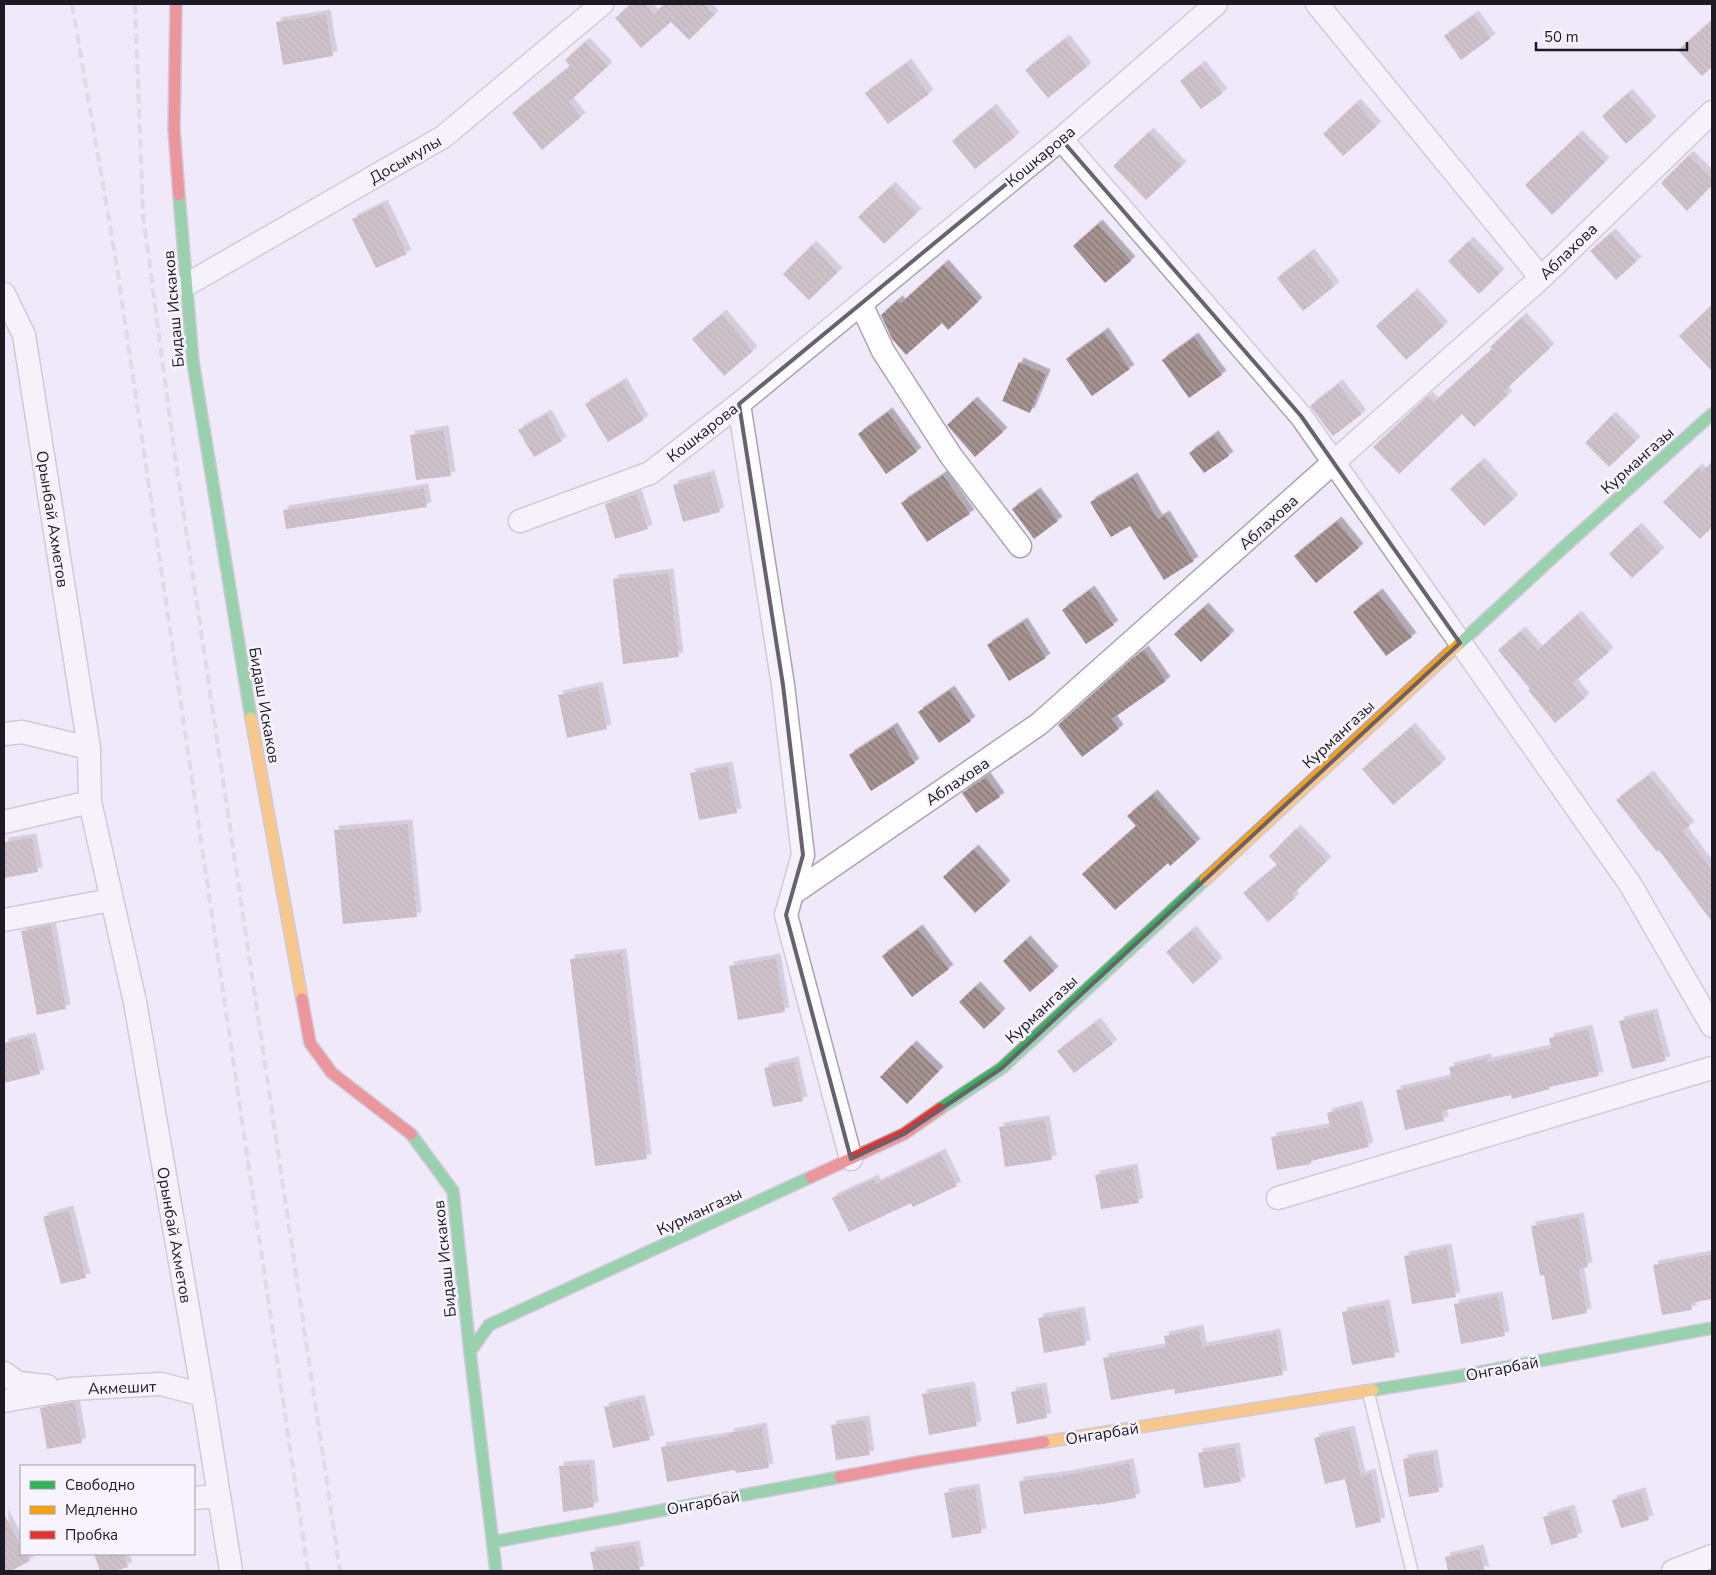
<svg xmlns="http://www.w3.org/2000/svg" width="1716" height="1575" font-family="'Nunito Sans',sans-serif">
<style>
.building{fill:url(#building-back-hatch);filter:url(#shadow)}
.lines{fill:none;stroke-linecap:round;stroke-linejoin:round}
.lane-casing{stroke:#a9a4b0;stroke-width:14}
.street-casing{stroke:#a9a4b0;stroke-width:25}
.fast-casing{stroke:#a9a4b0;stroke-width:14}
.slow-casing{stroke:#a9a4b0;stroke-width:14}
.jam-casing{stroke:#a9a4b0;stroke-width:14}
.lane{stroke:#fdfcfe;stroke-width:11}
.street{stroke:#fdfcfe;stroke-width:22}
.fast{stroke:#30b455;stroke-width:11}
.slow{stroke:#ff9f0a;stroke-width:11}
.jam{stroke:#e5322d;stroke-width:11}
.rail{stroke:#cbcace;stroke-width:4;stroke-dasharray:10 5;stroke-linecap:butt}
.marked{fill:none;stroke:#68626f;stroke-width:4;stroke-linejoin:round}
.labels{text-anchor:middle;stroke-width:5;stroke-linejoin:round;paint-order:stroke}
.street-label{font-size:16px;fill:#1e1a24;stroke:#f8f4ff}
</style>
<defs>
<pattern id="building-back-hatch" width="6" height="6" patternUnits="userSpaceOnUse" patternTransform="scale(1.25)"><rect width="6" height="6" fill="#a59391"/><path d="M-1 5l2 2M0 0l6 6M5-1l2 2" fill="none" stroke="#867776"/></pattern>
<filter id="shadow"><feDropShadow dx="4.5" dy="-4.5" stdDeviation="0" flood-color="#0004"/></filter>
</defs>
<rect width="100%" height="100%" fill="#f0e9f9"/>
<!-- building -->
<path class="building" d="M 631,4 L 645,4 L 654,14 L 664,4 L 704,4 L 714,15 L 689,40 L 671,22 L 641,48 L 615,18 Z
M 326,14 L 333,56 L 283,65 L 276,22 Z
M 1474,15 L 1491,38 L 1461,60 L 1444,36 Z
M 1712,20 L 1712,67 L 1702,76 L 1678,50 Z
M 1065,39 L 1087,67 L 1048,98 L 1025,70 Z
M 585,42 L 608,66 L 569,102 L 581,117 L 542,150 L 512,113 L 570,66 L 565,60 Z
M 907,63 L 929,94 L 888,124 L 865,93 Z
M 1201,65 L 1223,93 L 1201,109 L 1180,81 Z
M 1628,93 L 1652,121 L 1626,144 L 1602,116 Z
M 1356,103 L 1377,126 L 1343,156 L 1323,134 Z
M 992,108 L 1015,137 L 975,169 L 952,141 Z
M 1149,132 L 1182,166 L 1146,200 L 1113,166 Z
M 1578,135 L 1605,162 L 1552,215 L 1525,185 Z
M 1689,155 L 1712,178 L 1712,185 L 1687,211 L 1661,183 Z
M 891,186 L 917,213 L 884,244 L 858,217 Z
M 383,204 L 407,254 L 376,268 L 352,219 Z
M 1098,224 L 1131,261 L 1105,283 L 1073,246 Z
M 1611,233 L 1637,261 L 1616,280 L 1590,251 Z
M 1469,241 L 1500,273 L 1479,294 L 1448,261 Z
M 812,245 L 838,272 L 809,300 L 783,274 Z
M 1310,253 L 1335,286 L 1303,311 L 1277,278 Z
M 944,264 L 978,302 L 948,330 L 942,323 L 906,355 L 892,339 L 881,315 L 898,300 L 901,303 Z
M 1413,293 L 1444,326 L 1406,360 L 1376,326 Z
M 1712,305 L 1712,371 L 1679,336 Z
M 722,314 L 753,351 L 724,376 L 692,339 Z
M 1522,317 L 1550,348 L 1504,391 L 1508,395 L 1474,427 L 1462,414 L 1399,474 L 1373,447 L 1428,396 L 1434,402 L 1492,349 L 1490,347 Z
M 1104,332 L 1130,369 L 1092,396 L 1066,359 Z
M 1194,337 L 1222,375 L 1189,398 L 1162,360 Z
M 1019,362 L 1046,374 L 1030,413 L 1002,401 Z
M 622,382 L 644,420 L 608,442 L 585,404 Z
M 1338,384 L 1362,414 L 1333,436 L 1310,406 Z
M 973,401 L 1003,432 L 975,457 L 947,425 Z
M 888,412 L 917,452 L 886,474 L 858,434 Z
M 547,414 L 562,441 L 534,457 L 518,430 Z
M 1611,416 L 1636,441 L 1609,467 L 1585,443 Z
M 444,430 L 451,476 L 416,480 L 410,435 Z
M 1214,435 L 1229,456 L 1204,473 L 1189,453 Z
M 1480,462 L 1514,499 L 1484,526 L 1450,489 Z
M 1712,462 L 1712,527 L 1700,539 L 1663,502 L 1698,468 L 1702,472 Z
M 710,475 L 720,512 L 683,522 L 673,485 Z
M 943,475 L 970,514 L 927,542 L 901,503 Z
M 1133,477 L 1158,519 L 1165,515 L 1194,561 L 1164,580 L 1130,526 L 1111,537 L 1090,502 Z
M 424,488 L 427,507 L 286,529 L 283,510 Z
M 1036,492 L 1058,521 L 1034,539 L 1012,509 Z
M 637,494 L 648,529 L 615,539 L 605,504 Z
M 1337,521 L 1359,548 L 1316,583 L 1294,556 Z
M 1637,527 L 1660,552 L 1632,578 L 1609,554 Z
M 669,573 L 679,657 L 623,664 L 613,579 Z
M 1090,590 L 1114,625 L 1086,644 L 1062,610 Z
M 1378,593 L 1412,637 L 1386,656 L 1353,612 Z
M 1204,607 L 1230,635 L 1201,662 L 1174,634 Z
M 1577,615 L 1609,652 L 1573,683 L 1585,698 L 1555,723 L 1528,690 L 1530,689 L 1498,650 L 1521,631 L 1538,650 Z
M 1023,622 L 1046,658 L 1009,681 L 987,645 Z
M 1144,650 L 1166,681 L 1112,719 L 1119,729 L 1082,757 L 1058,725 L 1133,658 Z
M 598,686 L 607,729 L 567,738 L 558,695 Z
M 950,690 L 971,721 L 939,743 L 918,712 Z
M 893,727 L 915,763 L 871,791 L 849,755 Z
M 1411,727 L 1442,763 L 1393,805 L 1362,769 Z
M 728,766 L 737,813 L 699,820 L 690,773 Z
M 1649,775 L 1690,826 L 1683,831 L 1712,870 L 1712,922 L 1659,850 L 1657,852 L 1616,800 Z
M 986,777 L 1000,797 L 976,813 L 962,793 Z
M 1153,794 L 1196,843 L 1170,866 L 1168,863 L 1115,910 L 1082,874 L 1136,826 L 1127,816 Z
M 408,824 L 417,917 L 343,924 L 334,830 Z
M 1296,829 L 1327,861 L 1292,895 L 1295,898 L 1268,922 L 1243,893 L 1277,865 L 1269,856 Z
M 32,838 L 38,872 L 4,878 L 4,842 Z
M 974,849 L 1006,885 L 975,913 L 943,877 Z
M 51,925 L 66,1009 L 37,1015 L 21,931 Z
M 918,929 L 949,969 L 912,997 L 882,956 Z
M 1192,930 L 1218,962 L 1193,984 L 1166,952 Z
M 1026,940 L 1054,971 L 1030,992 L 1003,961 Z
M 622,953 L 647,1159 L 595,1166 L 570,959 Z
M 776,958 L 785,1012 L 738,1020 L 729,966 Z
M 976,986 L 1001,1013 L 984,1029 L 959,1002 Z
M 1653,1013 L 1666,1061 L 1632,1069 L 1619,1021 Z
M 1096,1022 L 1113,1044 L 1074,1073 L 1057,1051 Z
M 1588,1029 L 1599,1076 L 1549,1087 L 1550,1089 L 1512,1099 L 1511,1095 L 1442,1111 L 1444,1121 L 1405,1130 L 1396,1090 L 1451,1078 L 1449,1067 L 1487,1058 L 1487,1062 L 1551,1048 L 1549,1038 Z
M 31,1037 L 40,1074 L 4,1083 L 4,1043 Z
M 912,1045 L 939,1071 L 907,1104 L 880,1077 Z
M 794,1061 L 803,1101 L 773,1107 L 764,1068 Z
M 1358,1105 L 1369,1147 L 1311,1161 L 1311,1164 L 1277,1170 L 1271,1137 L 1330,1127 L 1327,1113 Z
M 1045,1120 L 1052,1160 L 1005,1167 L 999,1127 Z
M 941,1153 L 957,1186 L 913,1207 L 911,1203 L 849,1232 L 832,1198 L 874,1179 L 876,1184 Z
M 1133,1168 L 1139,1203 L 1101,1209 L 1095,1175 Z
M 69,1210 L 86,1278 L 61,1284 L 43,1217 Z
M 1579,1217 L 1588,1267 L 1579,1269 L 1587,1313 L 1552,1320 L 1544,1275 L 1540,1276 L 1531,1226 Z
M 1447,1248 L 1456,1297 L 1412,1304 L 1404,1256 Z
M 1712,1254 L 1712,1299 L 1691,1303 L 1692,1310 L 1662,1315 L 1653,1265 Z
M 1498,1296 L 1505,1336 L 1461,1344 L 1454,1304 Z
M 1385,1304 L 1395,1357 L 1352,1365 L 1342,1312 Z
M 1080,1311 L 1086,1345 L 1044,1353 L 1038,1318 Z
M 1199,1329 L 1202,1347 L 1276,1333 L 1283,1375 L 1175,1394 L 1174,1389 L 1111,1400 L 1103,1358 L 1166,1347 L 1164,1336 Z
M 970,1386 L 977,1426 L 929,1435 L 922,1394 Z
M 1042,1387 L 1047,1418 L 1017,1424 L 1011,1392 Z
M 640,1399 L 650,1440 L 613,1448 L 604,1407 Z
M 75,1402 L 82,1443 L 47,1449 L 40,1408 Z
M 865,1420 L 870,1455 L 836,1460 L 831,1425 Z
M 762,1427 L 769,1468 L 736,1473 L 735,1470 L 667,1482 L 661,1447 L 729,1436 L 729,1433 Z
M 1350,1430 L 1361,1476 L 1371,1473 L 1381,1522 L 1356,1528 L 1345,1479 L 1325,1484 L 1314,1438 Z
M 1235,1447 L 1241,1482 L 1204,1488 L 1198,1453 Z
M 1433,1454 L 1439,1492 L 1409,1497 L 1403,1459 Z
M 1129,1463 L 1136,1498 L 1097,1505 L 1097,1504 L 1024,1514 L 1019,1481 L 1066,1475 Z
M 590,1464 L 594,1507 L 563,1512 L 559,1466 Z
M 975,1488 L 982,1533 L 952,1538 L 944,1493 Z
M 1641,1492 L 1649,1520 L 1621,1528 L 1612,1500 Z
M 1570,1509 L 1578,1537 L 1551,1545 L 1543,1517 Z
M 4,1514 L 21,1546 L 21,1554 L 26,1554 L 30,1561 L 11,1571 L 4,1571 Z
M 635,1545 L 640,1571 L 594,1571 L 590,1552 Z
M 1479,1549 L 1485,1571 L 1448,1571 L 1445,1557 Z
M 94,1554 L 124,1554 L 128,1567 L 115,1571 L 100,1571 Z"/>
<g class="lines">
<!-- lane casing -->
<g class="lane-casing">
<path id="lane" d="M 1368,1391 L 1412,1571"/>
</g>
<!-- street casing -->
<g class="street-casing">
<path id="street" d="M 1317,4 L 1541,278
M 1061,139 L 1301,416 L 1630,884 L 1712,1026
M 186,285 L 443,137 L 602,4
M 4,294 L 24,335 L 89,748 L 90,802 L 135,1002 L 203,1395 L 231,1571
M 861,304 L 883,351 L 951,456 L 1020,546
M 739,404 L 783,685 L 803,855 L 786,915 L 851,1159
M 520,521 L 650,473 L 739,404 L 1061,139 L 1216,4
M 4,734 L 22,732 L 89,748
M 4,822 L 90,802
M 792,894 L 1039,724 L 1541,278 L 1712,112
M 4,920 L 111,900
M 1278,1198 L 1712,1068
M 4,1373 L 18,1383 L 47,1386
M 4,1401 L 71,1389 L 161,1384 L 203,1395
M 194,1498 L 219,1496
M 1673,1571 L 1712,1556"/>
</g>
<!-- fast casing -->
<g class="fast-casing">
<path id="fast" d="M 179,195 L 193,362 L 251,718
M 1457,646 L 1564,547 L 1712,414
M 940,1109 L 1002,1068 L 1205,880
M 411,1134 L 453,1191 L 470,1352
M 1373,1390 L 1460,1376 L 1712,1328
M 493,1542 L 840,1477
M 496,1571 L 470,1352 L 489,1325 L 811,1177"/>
</g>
<!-- slow casing -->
<g class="slow-casing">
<path id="slow" d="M 251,718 L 302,999
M 1205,880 L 1457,646
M 1044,1442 L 1373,1390"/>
</g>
<!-- jam casing -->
<g class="jam-casing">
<path id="jam" d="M 176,4 L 174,130 L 179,195
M 302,999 L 310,1043 L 332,1073 L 411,1134
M 811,1177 L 904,1134 L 940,1109
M 840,1477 L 919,1462 L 1044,1442"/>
</g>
<!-- lane -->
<use href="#lane" class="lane"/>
<!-- street -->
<use href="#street" class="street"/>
<!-- fast -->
<use href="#fast" class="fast"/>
<!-- slow -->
<use href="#slow" class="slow"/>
<!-- jam -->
<use href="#jam" class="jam"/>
<!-- rail -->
<path class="rail" d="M 72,4 L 116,261 L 308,1571
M 135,4 L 143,214 L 173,442 L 340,1571"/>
</g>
<!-- marked area -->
<path d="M0 0H1716V1575H0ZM 1061,139 L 1301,416 L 1460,643 L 1002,1068 L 904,1134 L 851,1159 L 786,915 L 803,855 L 783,685 L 739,404 Z" fill="#f0e9f9" fill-opacity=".55" fill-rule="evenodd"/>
<path class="marked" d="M 1061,139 L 1301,416 L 1460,643 L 1002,1068 L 904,1134 L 851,1159 L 786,915 L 803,855 L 783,685 L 739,404 Z"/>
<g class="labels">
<!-- street labels -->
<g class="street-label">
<text transform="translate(1040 156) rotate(-40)" y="6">Кошкарова</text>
<text transform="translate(405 159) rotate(-30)" y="6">Досымулы</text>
<text transform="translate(1568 251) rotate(-44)" y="6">Аблахова</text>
<text transform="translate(173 309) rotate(-95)" y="6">Бидаш Искаков</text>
<text transform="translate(702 432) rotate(-38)" y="6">Кошкарова</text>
<text transform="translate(1637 460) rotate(-42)" y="6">Курмангазы</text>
<text transform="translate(53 519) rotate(81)" y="6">Орынбай Ахметов</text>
<text transform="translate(1268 522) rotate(-42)" y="6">Аблахова</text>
<text transform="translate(265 705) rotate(80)" y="6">Бидаш Искаков</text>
<text transform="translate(1338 734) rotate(-43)" y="6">Курмангазы</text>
<text transform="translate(957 781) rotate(-34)" y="6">Аблахова</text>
<text transform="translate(1041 1009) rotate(-43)" y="6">Курмангазы</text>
<text transform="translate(699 1211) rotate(-25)" y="6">Курмангазы</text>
<text transform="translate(175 1235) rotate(80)" y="6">Орынбай Ахметов</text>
<text transform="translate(444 1259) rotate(-96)" y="6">Бидаш Искаков</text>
<text transform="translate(1502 1368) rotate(-11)" y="6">Онгарбай</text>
<text transform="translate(122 1387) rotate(-2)" y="6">Акмешит</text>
<text transform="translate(1102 1433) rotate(-9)" y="6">Онгарбай</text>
<text transform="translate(703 1502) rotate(-11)" y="6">Онгарбай</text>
</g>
</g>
<!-- border -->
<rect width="1716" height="1575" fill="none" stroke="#1e1a24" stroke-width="10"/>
<!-- legend -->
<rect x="20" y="1465" width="175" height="90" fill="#f8f4ff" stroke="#a19da7"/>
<rect x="30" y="1481" width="25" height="8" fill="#30b455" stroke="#a19da7"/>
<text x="65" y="1490" font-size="15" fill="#1e1a24">Свободно</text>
<rect x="30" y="1506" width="25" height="8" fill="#ff9f0a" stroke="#a19da7"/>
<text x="65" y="1515" font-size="15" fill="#1e1a24">Медленно</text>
<rect x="30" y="1531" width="25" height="8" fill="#e5322d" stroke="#a19da7"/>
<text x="65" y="1540" font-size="15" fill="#1e1a24">Пробка</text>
<!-- scale -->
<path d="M1536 42v8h151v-8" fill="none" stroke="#1e1a24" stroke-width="2.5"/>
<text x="1544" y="42" font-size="15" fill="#1e1a24" stroke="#f8f4ff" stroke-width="4" paint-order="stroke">50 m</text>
</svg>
